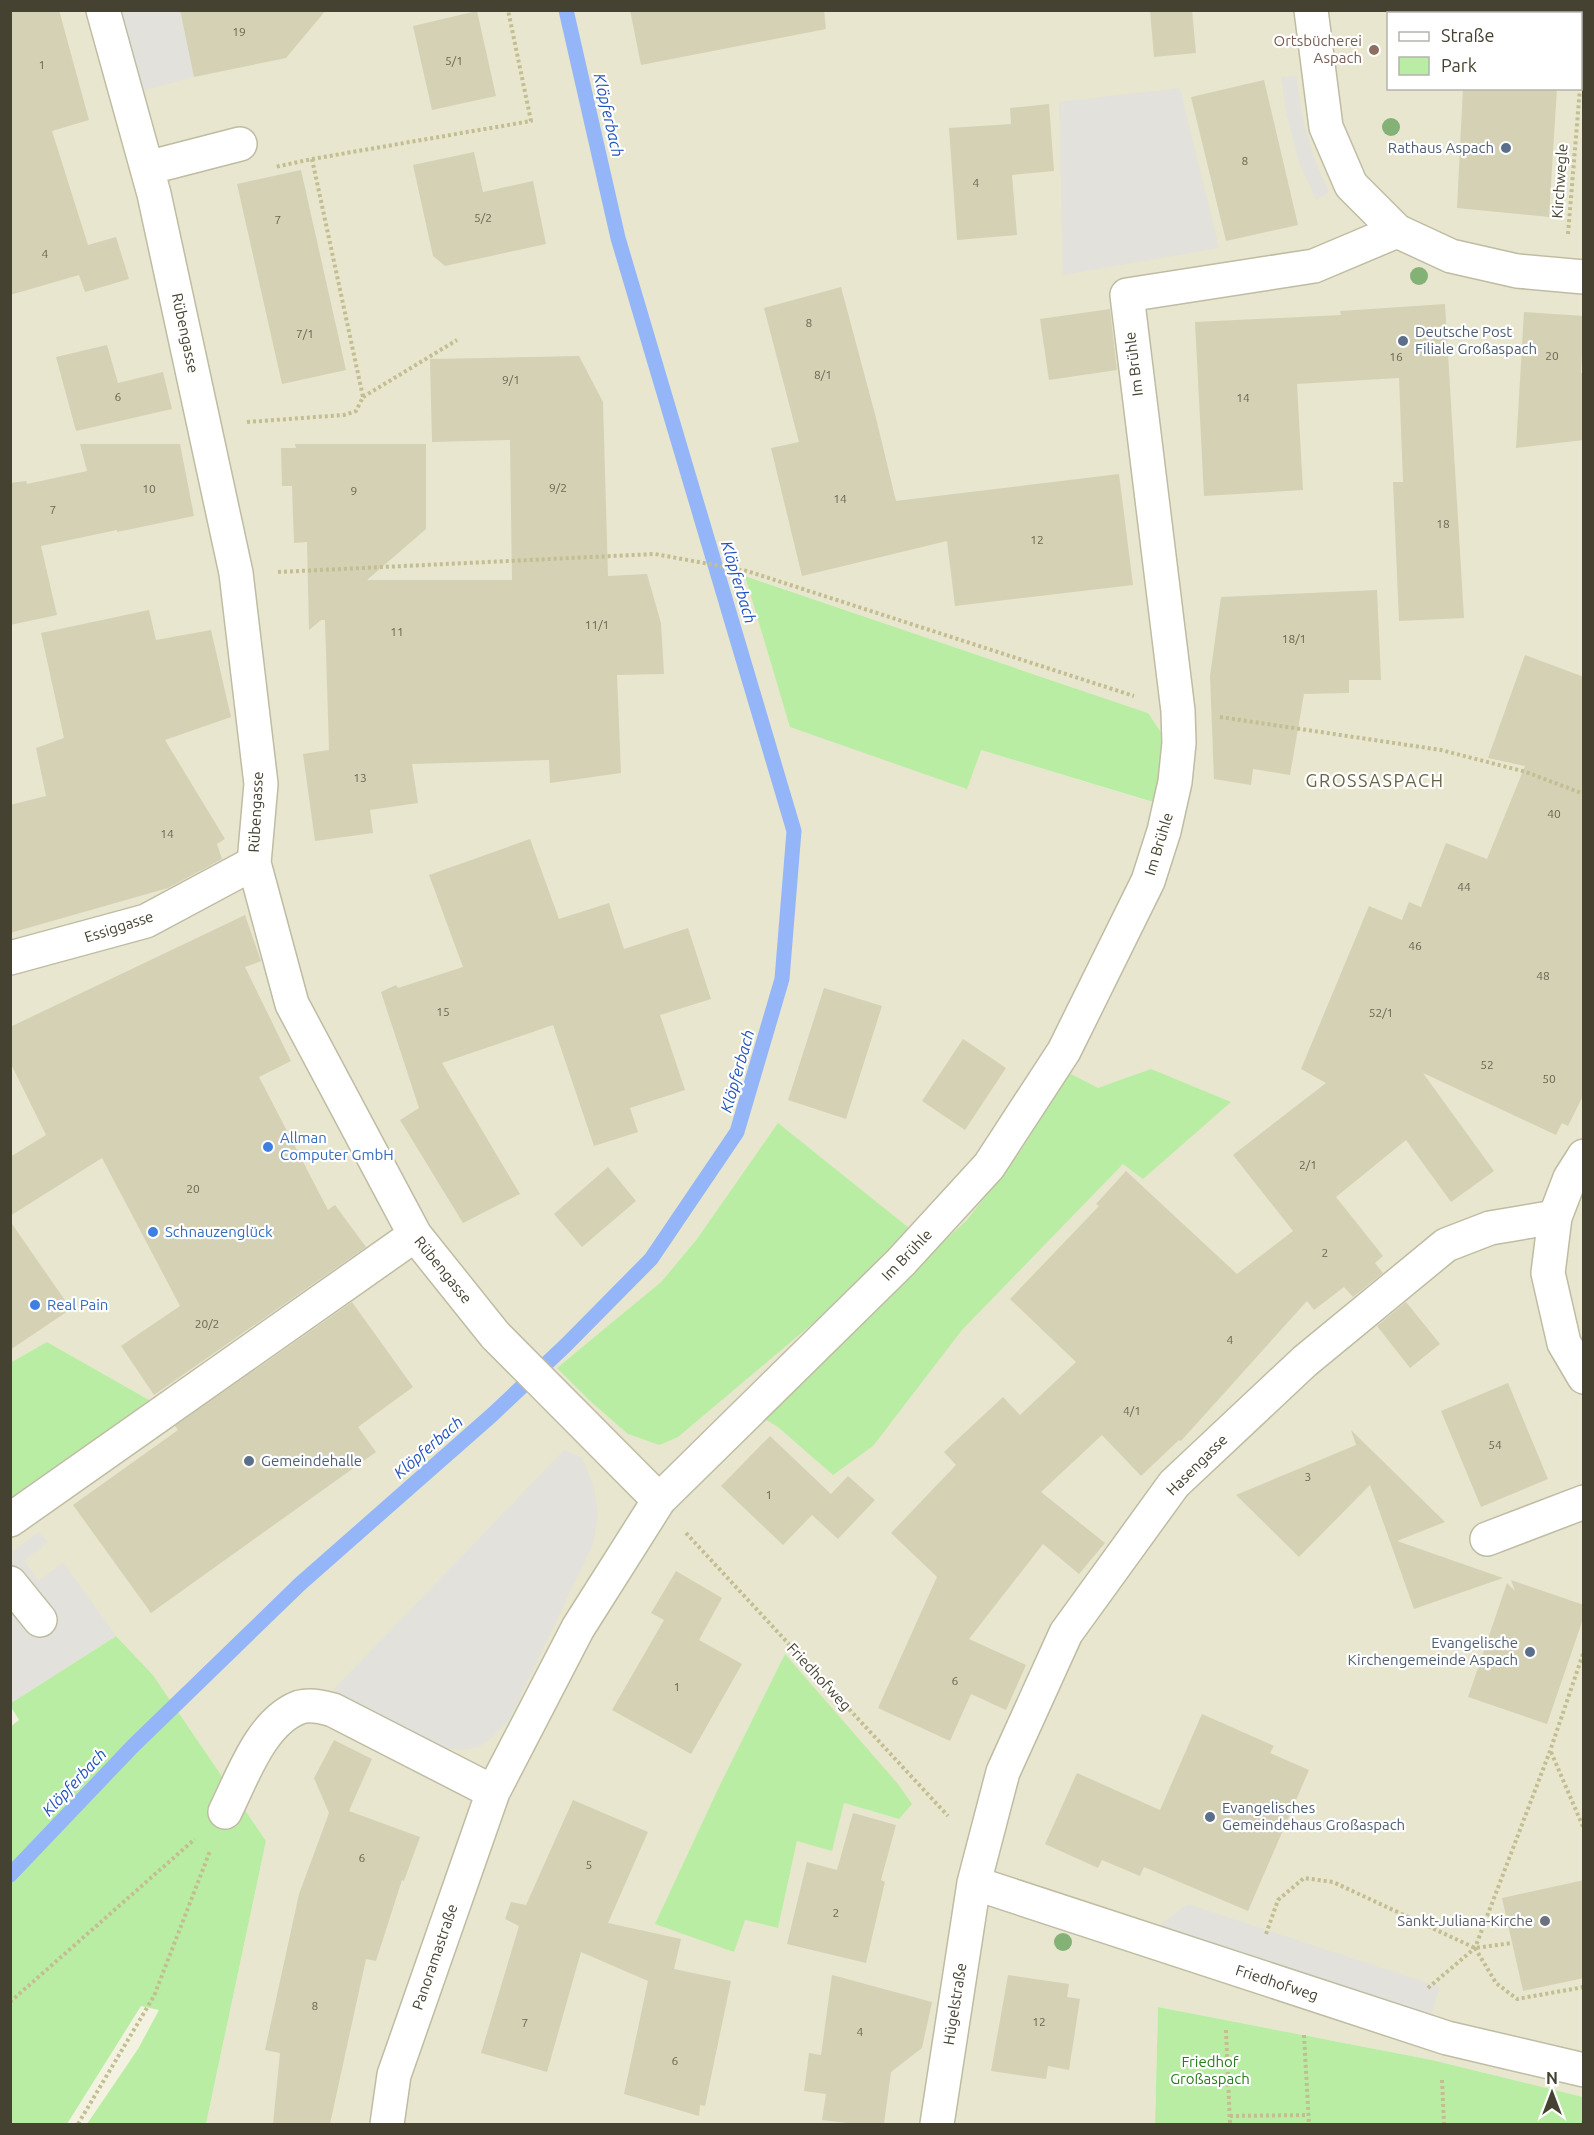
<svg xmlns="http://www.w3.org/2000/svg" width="1594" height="2135" font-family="Ubuntu,sans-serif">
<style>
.residential{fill:#e8e6ce;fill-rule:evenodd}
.green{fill:#b9eda4}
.parking{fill:#e2e1db}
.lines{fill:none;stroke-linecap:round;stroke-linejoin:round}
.stream{stroke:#94b6f8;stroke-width:15}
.building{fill:#d5d1b5}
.minor-casing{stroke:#bfbca3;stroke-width:36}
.path{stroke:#c3be92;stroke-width:4;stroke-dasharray:3 3;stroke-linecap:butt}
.minor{stroke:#fff;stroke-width:33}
.tree{fill:#84b176}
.education-dot{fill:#8d6e63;stroke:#fff;stroke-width:2}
.service-dot{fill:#5c6f8a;stroke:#fff;stroke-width:2}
.shop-dot{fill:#3f7fe0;stroke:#fff;stroke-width:2}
.worship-dot{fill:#6b7280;stroke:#fff;stroke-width:2}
.labels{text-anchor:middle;stroke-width:4.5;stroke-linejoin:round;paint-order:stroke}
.number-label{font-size:12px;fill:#696652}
.education-label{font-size:15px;fill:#785e54;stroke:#fff;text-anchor:end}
.service-label{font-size:15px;fill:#4e5e75;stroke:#fff;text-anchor:start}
.street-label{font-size:15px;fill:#454231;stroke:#fff}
.shop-label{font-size:15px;fill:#366cbe;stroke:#fff;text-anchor:start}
.worship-label{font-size:15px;fill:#5b616d;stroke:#fff;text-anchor:end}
.park-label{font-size:15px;fill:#2a7c1f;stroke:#fff}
.water-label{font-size:16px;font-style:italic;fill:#1f52bc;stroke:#fff}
.quarter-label{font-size:18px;letter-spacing:1.5px;fill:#696447;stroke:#fff}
</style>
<rect width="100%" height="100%" fill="#f3f2e1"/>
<!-- residential -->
<path class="residential" d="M 11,11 L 1583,11 L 1583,2097 L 1432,2060 L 1158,2007 L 1155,2124 L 206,2124 L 266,1841 L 153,1675 L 116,1636 L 11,1703 L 11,1498 L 151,1401 L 47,1342 L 11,1363 ZM 1388,14 L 1580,14 L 1580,88 L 1388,88 ZM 746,576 L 1148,713 L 1152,802 L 981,750 ZM 697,1239 L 659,1445 L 629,1434 L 590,1401 L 558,1368 L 661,1282 ZM 785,1654 L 899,1819 L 844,1803 L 797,1841 L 778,1927 L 745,1920 Z"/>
<!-- green -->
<path class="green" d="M 745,576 L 1148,713 L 1166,740 L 1153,802 L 981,750 L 967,789 L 790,727 Z
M 1151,1069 L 1231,1102 L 1143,1179 L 1123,1164 L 962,1330 L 873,1446 L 833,1475 L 778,1427 L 756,1414 L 967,1220 L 1022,1149 L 1069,1073 L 1098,1088 Z
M 778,1123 L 914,1232 L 844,1297 L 678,1437 L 659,1445 L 628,1434 L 590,1401 L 557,1368 L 661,1282 L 697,1239 Z
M 47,1342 L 151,1401 L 11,1498 L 10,1363 Z
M 116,1636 L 153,1675 L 266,1841 L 206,2124 L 87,2124 L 138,2049 L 159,2010 L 141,2006 L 67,2124 L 11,2124 L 10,1727 L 19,1720 L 11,1707 L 11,1703 Z
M 785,1654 L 898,1784 L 912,1804 L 899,1819 L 844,1803 L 832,1851 L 797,1841 L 778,1928 L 745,1920 L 734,1952 L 655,1924 L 719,1787 Z
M 1158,2007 L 1432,2060 L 1583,2097 L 1583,2124 L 1155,2124 Z"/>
<!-- parking -->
<path class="parking" d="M 118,11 L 180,11 L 194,77 L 138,92 Z
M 1296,76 L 1302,115 L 1314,158 L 1329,192 L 1316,200 L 1299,163 L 1287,116 L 1281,77 Z
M 1180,88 L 1219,248 L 1063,275 L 1059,102 Z
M 564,1450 L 582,1458 L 594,1487 L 598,1515 L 593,1544 L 509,1720 L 496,1734 L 480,1746 L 462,1750 L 445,1748 L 333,1690 Z
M 39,1532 L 48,1542 L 24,1561 L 39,1581 L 63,1562 L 116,1636 L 11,1703 L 11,1552 Z
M 1188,1904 L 1440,1987 L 1430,2017 L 1157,1927 Z"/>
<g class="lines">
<!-- stream -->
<path class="stream" d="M 10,1875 L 133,1746 L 300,1584 L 492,1415 L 566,1345 L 651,1259 L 737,1132 L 782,979 L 794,831 L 618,238 L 566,10"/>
</g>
<!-- building -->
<path class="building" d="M 10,10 L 59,10 L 89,120 L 52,131 L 88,245 L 116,237 L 129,279 L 85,292 L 79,275 L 10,295 Z
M 180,10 L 326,10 L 286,58 L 194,77 Z
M 630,10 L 824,10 L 826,29 L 641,65 Z
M 1150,10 L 1192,10 L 1196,53 L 1154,57 Z
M 477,11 L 496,96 L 432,110 L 413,26 Z
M 1264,80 L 1298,225 L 1226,241 L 1191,97 Z
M 1463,88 L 1557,88 L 1549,217 L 1457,208 Z
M 1049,104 L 1054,171 L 1012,175 L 1017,235 L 957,240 L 949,128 L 1011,124 L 1010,108 Z
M 474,152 L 483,192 L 533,181 L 546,244 L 445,266 L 433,256 L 413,165 Z
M 301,170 L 346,370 L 282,384 L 237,184 Z
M 841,287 L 876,418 L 896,501 L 1119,474 L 1133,585 L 955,606 L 947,541 L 802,576 L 771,448 L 799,442 L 764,308 Z
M 1445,304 L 1464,618 L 1399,621 L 1393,482 L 1403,482 L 1399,378 L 1297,384 L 1303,490 L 1204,496 L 1195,322 L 1341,315 L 1340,311 Z
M 1110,309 L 1117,370 L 1049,380 L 1040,319 Z
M 1524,312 L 1584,316 L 1581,373 L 1584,373 L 1584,440 L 1516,448 Z
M 107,345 L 118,383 L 163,372 L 172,409 L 76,431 L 56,357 Z
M 579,356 L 603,402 L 608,576 L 647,574 L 661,623 L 664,674 L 617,675 L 621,773 L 550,783 L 549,760 L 412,764 L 418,803 L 370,810 L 373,833 L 315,841 L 303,754 L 329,750 L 325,620 L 321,620 L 309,630 L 307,542 L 294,543 L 292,486 L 282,486 L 281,448 L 296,448 L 295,444 L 426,444 L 426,529 L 367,580 L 512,580 L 510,440 L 432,442 L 430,359 Z
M 80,444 L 180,444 L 194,516 L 117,532 L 117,530 L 41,546 L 57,615 L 10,625 L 10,483 L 26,481 L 27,484 L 87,471 Z
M 1377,590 L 1381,680 L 1349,680 L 1349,693 L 1304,694 L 1290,775 L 1253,769 L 1251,785 L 1214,779 L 1210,676 L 1221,597 Z
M 149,610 L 156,640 L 211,630 L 231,717 L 165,740 L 225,839 L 217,844 L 222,859 L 168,888 L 10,933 L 10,805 L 46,796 L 36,748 L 64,738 L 41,633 Z
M 1525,655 L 1584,677 L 1584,1094 L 1568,1126 L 1562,1123 L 1556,1135 L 1423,1073 L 1494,1171 L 1451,1202 L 1406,1140 L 1336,1197 L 1383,1256 L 1375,1263 L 1383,1273 L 1353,1297 L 1344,1287 L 1314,1310 L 1307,1301 L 1181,1441 L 1179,1440 L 1141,1476 L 1102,1435 L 1041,1492 L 1105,1543 L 1079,1574 L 1043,1544 L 969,1639 L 1026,1665 L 1006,1710 L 971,1694 L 950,1741 L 878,1708 L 937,1577 L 891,1533 L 956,1465 L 944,1452 L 1003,1397 L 1020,1415 L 1076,1362 L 1010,1299 L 1099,1206 L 1096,1204 L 1126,1171 L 1237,1274 L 1293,1231 L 1233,1155 L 1326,1083 L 1301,1069 L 1369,906 L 1402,920 L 1409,902 L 1421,907 L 1446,843 L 1487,859 L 1525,766 L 1488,758 Z
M 530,839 L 559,919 L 609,903 L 624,949 L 688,928 L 711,999 L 660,1015 L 685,1090 L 630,1108 L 638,1132 L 594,1146 L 553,1025 L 442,1063 L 520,1194 L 463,1223 L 400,1120 L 419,1108 L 381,992 L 396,985 L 398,988 L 463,967 L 429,875 Z
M 245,915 L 261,961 L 245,967 L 291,1061 L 259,1077 L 328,1210 L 335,1205 L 366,1247 L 154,1395 L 121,1346 L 180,1306 L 102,1158 L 10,1216 L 10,1157 L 46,1135 L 10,1062 L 10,1027 Z
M 824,988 L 882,1006 L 846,1119 L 788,1100 Z
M 963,1039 L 1006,1068 L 965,1130 L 922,1101 Z
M 608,1167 L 636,1201 L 582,1247 L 554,1214 Z
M 10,1221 L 71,1309 L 10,1350 Z
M 352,1302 L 413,1387 L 358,1427 L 376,1452 L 151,1613 L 73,1505 L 178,1430 L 175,1426 Z
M 1406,1302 L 1440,1344 L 1410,1368 L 1377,1326 Z
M 1508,1383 L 1548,1479 L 1481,1507 L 1441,1411 Z
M 1351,1430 L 1445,1522 L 1397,1541 L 1503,1578 L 1414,1609 L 1370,1485 L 1299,1557 L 1236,1495 L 1356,1445 Z
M 770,1436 L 831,1494 L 848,1476 L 875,1500 L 838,1539 L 812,1515 L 783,1545 L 721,1486 Z
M 676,1571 L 722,1598 L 699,1640 L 742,1664 L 691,1754 L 612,1710 L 664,1620 L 651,1613 Z
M 1511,1580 L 1584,1605 L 1584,1616 L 1547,1724 L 1468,1697 L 1507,1583 L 1515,1591 Z
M 1202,1714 L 1274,1746 L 1270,1753 L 1309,1770 L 1248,1911 L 1144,1867 L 1140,1876 L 1102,1860 L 1098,1868 L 1045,1844 L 1077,1773 L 1160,1810 Z
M 334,1740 L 372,1759 L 349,1811 L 420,1837 L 404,1881 L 402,1880 L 376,1961 L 366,1959 L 330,2124 L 273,2124 L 280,2053 L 265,2050 L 299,1894 L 329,1813 L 314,1778 Z
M 573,1800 L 648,1832 L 608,1923 L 681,1939 L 674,1969 L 731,1981 L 705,2106 L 700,2105 L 699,2116 L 624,2094 L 648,1981 L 581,1952 L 547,2072 L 481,2053 L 519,1926 L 505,1919 L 511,1902 L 526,1905 Z
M 853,1813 L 896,1825 L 881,1880 L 885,1882 L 866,1963 L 787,1944 L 807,1862 L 837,1870 Z
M 1584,1880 L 1584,1978 L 1523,1991 L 1502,1898 Z
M 832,1975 L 932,2002 L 922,2048 L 891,2072 L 884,2124 L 856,2124 L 822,2120 L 826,2094 L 804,2091 L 809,2053 L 821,2055 Z
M 1008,1975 L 1069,1984 L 1067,1997 L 1080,1999 L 1069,2070 L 1048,2066 L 1046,2079 L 991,2071 Z"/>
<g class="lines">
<!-- minor casing -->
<g class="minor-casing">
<path id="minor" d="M 103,10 L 154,194 L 236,573 L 261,784 L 254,863 L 292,1004 L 415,1235 L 495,1335 L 659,1500
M 1311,10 L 1326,127 L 1351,185 L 1397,231 L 1451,256 L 1517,271 L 1584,277
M 147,168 L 240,144
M 10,958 L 146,921 L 254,863
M 1584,1156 L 1570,1178 L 1555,1217 L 1548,1273 L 1564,1343 L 1584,1377
M 10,1520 L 415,1235
M 1487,1539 L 1584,1502
M 10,1583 L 40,1620
M 225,1812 C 242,1778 261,1721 300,1707 C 311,1704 323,1707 333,1710 L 493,1792
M 974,1883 L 1447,2038 L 1584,2070
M 387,2124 L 394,2075 L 493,1792 L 578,1628 L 659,1500 L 901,1262 L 989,1166 L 1064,1051 L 1148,881 L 1164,831 L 1175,782 L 1179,743 L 1178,711 L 1127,295 L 1314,266 L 1397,231
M 937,2124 L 974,1883 L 1003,1772 L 1066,1633 L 1174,1484 L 1305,1361 L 1446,1245 L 1490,1228 L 1555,1217"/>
</g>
<!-- path -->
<path class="path" d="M 1580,77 L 1584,39
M 312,159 L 531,121 L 508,10
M 1568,234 L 1580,88
M 363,397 L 457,340
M 247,422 L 344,415 L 356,411 L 363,397 L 312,159 L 275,167
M 278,572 L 655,554 L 747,571 L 1134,696
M 1220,717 L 1441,750 L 1526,772 L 1584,794
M 686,1533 L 948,1816
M 1551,1752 L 1584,1829
M 1266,1934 L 1278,1900 L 1304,1878 L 1333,1882 L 1475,1948 L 1512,1943
M 1475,1948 L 1496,1983 L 1517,1999 L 1584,1987
M 1428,1988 L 1475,1948 L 1550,1751 L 1584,1651
M 10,2002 L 195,1839
M 1226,2030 L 1230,2124
M 1304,2035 L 1309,2124
M 1442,2080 L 1444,2124
M 1230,2116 L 1308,2115
M 78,2124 L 154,1996 L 210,1851
M 1583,2124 L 1584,2119"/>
<!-- minor -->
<use href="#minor" class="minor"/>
</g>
<!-- trees -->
<g class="tree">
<circle cx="1391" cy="127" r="9"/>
<circle cx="1419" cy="276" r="9"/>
<circle cx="1063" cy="1942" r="9"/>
</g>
<!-- markers -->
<circle class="education-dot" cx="1374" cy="50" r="6"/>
<g class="service-dot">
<circle cx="1506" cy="148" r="6"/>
<circle cx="1403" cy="341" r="6"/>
<circle cx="249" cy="1461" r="6"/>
<circle cx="1530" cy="1652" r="6"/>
<circle cx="1210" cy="1817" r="6"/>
</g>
<g class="shop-dot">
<circle cx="268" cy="1147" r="6"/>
<circle cx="153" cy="1232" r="6"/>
<circle cx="35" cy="1305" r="6"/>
</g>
<circle class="worship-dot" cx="1545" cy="1921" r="6"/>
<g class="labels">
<!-- number labels -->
<g class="number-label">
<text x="239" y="36">19</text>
<text x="454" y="65">5/1</text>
<text x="42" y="69">1</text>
<text x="1245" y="165">8</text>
<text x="976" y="187">4</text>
<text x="483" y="222">5/2</text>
<text x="278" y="224">7</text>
<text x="45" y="258">4</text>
<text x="809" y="327">8</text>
<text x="305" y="338">7/1</text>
<text x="1552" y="360">20</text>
<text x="1396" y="361">16</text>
<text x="823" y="379">8/1</text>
<text x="511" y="384">9/1</text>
<text x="118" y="401">6</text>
<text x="1243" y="402">14</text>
<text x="558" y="492">9/2</text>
<text x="149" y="493">10</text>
<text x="354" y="495">9</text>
<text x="840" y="503">14</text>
<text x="53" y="514">7</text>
<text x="1443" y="528">18</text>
<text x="1037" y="544">12</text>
<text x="597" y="629">11/1</text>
<text x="397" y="636">11</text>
<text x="1294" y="643">18/1</text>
<text x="360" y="782">13</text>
<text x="1554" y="818">40</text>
<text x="167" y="838">14</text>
<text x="1464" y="891">44</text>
<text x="1415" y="950">46</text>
<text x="1543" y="980">48</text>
<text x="443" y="1016">15</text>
<text x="1381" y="1017">52/1</text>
<text x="1487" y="1069">52</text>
<text x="1549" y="1083">50</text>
<text x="1308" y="1169">2/1</text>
<text x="193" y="1193">20</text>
<text x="1325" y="1257">2</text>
<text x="207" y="1328">20/2</text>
<text x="1230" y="1344">4</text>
<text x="1132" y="1415">4/1</text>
<text x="1495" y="1449">54</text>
<text x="1308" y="1481">3</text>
<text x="769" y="1499">1</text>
<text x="955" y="1685">6</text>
<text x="677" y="1691">1</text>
<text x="362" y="1862">6</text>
<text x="589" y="1869">5</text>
<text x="836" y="1917">2</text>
<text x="315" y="2010">8</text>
<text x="1039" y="2026">12</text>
<text x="525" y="2027">7</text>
<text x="860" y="2036">4</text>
<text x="675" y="2065">6</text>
</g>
<!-- education labels -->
<g class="education-label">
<text x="1362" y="46">Ortsbücherei<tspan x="1362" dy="17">Aspach</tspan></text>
</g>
<!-- service labels -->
<g class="service-label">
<text x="1494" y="153" text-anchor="end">Rathaus Aspach</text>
<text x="1415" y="337">Deutsche Post<tspan x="1415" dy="17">Filiale Großaspach</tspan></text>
<text x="261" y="1466">Gemeindehalle</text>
<text x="1518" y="1648" text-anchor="end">Evangelische<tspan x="1518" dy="17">Kirchengemeinde Aspach</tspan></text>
<text x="1222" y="1813">Evangelisches<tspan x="1222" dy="17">Gemeindehaus Großaspach</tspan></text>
</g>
<!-- street labels -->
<g class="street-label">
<text transform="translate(1560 181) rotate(-86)" y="5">Kirchwegle</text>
<text transform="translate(185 333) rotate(78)" y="5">Rübengasse</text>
<text transform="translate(1134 364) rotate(-97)" y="5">Im Brühle</text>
<text transform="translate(256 812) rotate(-87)" y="5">Rübengasse</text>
<text transform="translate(1159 844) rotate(-73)" y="5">Im Brühle</text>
<text transform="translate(119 927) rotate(-18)" y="5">Essiggasse</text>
<text transform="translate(907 1255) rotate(-46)" y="5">Im Brühle</text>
<text transform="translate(443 1270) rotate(51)" y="5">Rübengasse</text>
<text transform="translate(1197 1465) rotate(-45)" y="5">Hasengasse</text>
<text transform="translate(819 1677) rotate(47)" y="5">Friedhofweg</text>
<text transform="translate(435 1957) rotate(-71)" y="5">Panoramastraße</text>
<text transform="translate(1277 1983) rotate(18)" y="5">Friedhofweg</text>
<text transform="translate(955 2004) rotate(-81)" y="5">Hügelstraße</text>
</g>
<!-- shop labels -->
<g class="shop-label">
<text x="280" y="1143">Allman<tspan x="280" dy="17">Computer GmbH</tspan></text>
<text x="165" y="1237">Schnauzenglück</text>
<text x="47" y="1310">Real Pain</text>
</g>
<!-- worship labels -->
<g class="worship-label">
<text x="1533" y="1926">Sankt-Juliana-Kirche</text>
</g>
<!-- park labels -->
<g class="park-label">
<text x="1210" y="2067">Friedhof<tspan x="1210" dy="17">Großaspach</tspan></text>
</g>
<!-- water labels -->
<g class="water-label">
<text transform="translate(609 115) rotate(77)" y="6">Klöpferbach</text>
<text transform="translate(739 582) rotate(73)" y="6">Klöpferbach</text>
<text transform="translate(737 1071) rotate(-74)" y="6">Klöpferbach</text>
<text transform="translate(428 1447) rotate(-41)" y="6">Klöpferbach</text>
<text transform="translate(74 1782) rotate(-47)" y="6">Klöpferbach</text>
</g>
<!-- quarter labels -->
<g class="quarter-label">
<text x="1375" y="787">GROSSASPACH</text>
</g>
</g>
<!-- border -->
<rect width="1594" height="2135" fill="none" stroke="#454231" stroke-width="24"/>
<!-- legend -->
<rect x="1387" y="12" width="195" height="78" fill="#ffffff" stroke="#b5b3ad" stroke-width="1.5"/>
<rect x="1399" y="32" width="30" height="9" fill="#ffffff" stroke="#b5b3ad" stroke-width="1.5"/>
<text x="1441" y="42" font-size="18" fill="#454231">Straße</text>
<rect x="1399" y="57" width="30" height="18" fill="#b9eda4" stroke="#b5b3ad" stroke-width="1.5"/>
<text x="1441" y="72" font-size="18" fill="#454231">Park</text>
<!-- north arrow -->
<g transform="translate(1552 2093)" stroke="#ffffff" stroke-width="4.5" paint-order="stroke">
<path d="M0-4.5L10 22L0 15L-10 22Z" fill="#454231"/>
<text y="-9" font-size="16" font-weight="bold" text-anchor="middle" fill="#454231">N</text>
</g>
</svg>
